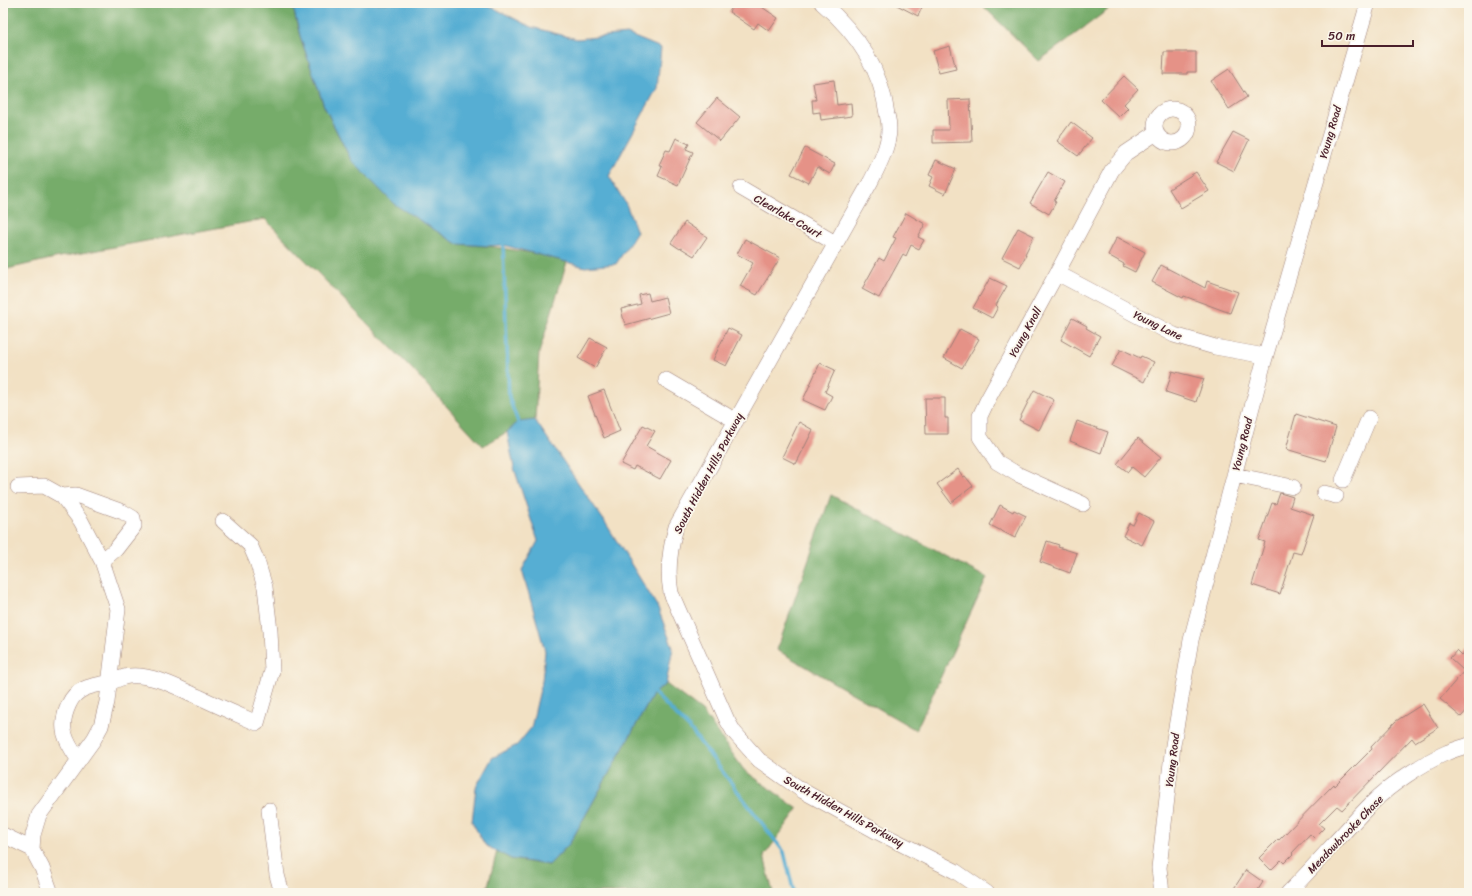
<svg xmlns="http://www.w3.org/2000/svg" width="1472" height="896" font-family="Sriracha,sans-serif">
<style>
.forest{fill:#76ac6a;stroke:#60664a}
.water{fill:#56aed3;stroke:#50667f}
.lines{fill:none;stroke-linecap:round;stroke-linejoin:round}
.stream{stroke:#56aed3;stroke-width:3.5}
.building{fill:#e59287}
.minor-casing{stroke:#9e8078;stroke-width:16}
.minor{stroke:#fff;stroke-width:15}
.labels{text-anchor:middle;stroke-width:3.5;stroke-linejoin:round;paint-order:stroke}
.street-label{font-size:11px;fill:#4a1f2b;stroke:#fbf7ec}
</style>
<rect width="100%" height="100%" fill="#fbf7ec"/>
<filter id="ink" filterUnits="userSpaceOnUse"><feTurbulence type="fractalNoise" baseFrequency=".025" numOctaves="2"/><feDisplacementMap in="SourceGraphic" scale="8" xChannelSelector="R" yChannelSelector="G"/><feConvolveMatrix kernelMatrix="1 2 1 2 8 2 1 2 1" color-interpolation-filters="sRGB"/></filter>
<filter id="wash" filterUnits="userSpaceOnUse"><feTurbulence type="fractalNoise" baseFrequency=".012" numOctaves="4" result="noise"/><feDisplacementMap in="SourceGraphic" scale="16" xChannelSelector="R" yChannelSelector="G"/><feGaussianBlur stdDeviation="0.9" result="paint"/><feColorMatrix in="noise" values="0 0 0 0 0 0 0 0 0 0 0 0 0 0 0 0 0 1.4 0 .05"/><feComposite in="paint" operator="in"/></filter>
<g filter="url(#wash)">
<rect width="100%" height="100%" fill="#f2e1c4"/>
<!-- forest -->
<path class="forest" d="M 3,3 L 292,3 L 300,36 L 324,106 L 351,160 L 457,244 L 488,246 L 539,254 L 567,262 L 539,353 L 535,420 L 507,432 L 483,446 L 413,370 L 265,219 L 55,258 L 3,270 Z
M 980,3 L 1117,3 L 1039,61 Z
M 831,495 L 987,578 L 916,730 L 777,650 Z
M 666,684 L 702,711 L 744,770 L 798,809 L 764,856 L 773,893 L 486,893 L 497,851 L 511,859 L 549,865 L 570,843 L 654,693 Z"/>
<!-- water -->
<path class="water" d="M 292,3 L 484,3 L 531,27 L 577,39 L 627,34 L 661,48 L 657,88 L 609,176 L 626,204 L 637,232 L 616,264 L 585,267 L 503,245 L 488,246 L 457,244 L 394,204 L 351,160 L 324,106 L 300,36 Z
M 535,420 L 605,522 L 657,606 L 673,648 L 666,684 L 654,693 L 570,843 L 549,865 L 511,859 L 485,845 L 472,822 L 476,787 L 492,758 L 517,745 L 531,728 L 542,681 L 545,651 L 522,570 L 538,541 L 514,468 L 507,432 L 518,422 Z"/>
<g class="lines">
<!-- stream -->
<path class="stream" d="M 503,245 L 509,398 L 518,422
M 654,693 L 690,729 L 784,852 L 794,893"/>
</g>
<g id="blocks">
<!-- building -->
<path class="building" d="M 735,3 L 756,3 L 778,18 L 769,31 L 758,23 L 754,29 L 729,12 Z
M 893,3 L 924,3 L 918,16 Z
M 950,46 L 956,69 L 939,73 L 933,51 Z
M 1164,52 L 1196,52 L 1196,72 L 1187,72 L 1187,74 L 1163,74 Z
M 1229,69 L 1247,97 L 1229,109 L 1211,81 Z
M 1124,76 L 1138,89 L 1124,104 L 1128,108 L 1119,117 L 1101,100 Z
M 834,80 L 837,105 L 851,103 L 852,116 L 821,120 L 820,112 L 813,113 L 812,100 L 816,100 L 813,83 Z
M 717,98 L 740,117 L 720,141 L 697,122 Z
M 970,99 L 972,142 L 933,143 L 933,130 L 949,130 L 948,100 Z
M 1071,122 L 1092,138 L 1078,156 L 1057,141 Z
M 1233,132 L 1249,140 L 1234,171 L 1216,162 Z
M 676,138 L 689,144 L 686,149 L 693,152 L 678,185 L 658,176 L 662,167 L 659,165 L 666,150 L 670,151 Z
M 805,148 L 835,164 L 830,174 L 817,167 L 809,183 L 791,174 Z
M 936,160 L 956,169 L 945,194 L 929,186 L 933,177 L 929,175 Z
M 1048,172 L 1065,182 L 1054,201 L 1056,202 L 1049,214 L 1030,203 Z
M 1196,172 L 1209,191 L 1181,208 L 1169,189 Z
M 906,213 L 925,224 L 918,237 L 924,240 L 919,249 L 911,245 L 906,256 L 903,254 L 879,298 L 862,289 L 879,258 L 884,261 L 896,238 L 893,237 Z
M 685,222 L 707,237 L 694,256 L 681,248 L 680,249 L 671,243 Z
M 1018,228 L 1034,236 L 1025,254 L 1026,255 L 1020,267 L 1002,258 Z
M 1117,237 L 1145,252 L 1135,272 L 1123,266 L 1124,264 L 1108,255 Z
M 745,239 L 780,258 L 757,295 L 740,286 L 753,263 L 737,254 Z
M 1161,265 L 1205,288 L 1207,281 L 1238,292 L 1230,313 L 1184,296 L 1183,298 L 1152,282 Z
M 990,278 L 1007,286 L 996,305 L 998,307 L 992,318 L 973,308 Z
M 648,293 L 650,301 L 665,297 L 669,313 L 625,325 L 621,309 L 641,304 L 639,295 Z
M 1072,318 L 1087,326 L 1086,328 L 1100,336 L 1089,356 L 1061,340 Z
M 728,328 L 742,335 L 726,366 L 713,360 Z
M 960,329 L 979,339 L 962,368 L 944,358 Z
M 590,338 L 607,347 L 595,368 L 578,358 Z
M 1121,349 L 1140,358 L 1141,356 L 1154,362 L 1144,382 L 1112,366 Z
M 820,363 L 835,370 L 825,392 L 832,396 L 825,410 L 803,400 Z
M 1172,371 L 1204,379 L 1196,402 L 1166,392 Z
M 604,390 L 620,431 L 604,438 L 588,396 Z
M 1034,390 L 1054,400 L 1039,430 L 1019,420 Z
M 925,398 L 945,398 L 945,418 L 948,418 L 948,434 L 926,434 Z
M 1296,414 L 1336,427 L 1326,461 L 1286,449 Z
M 1077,421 L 1108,432 L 1101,453 L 1070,441 Z
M 799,422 L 813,430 L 796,464 L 782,457 Z
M 643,425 L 655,431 L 646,446 L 671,460 L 660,479 L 635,466 L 633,470 L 621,464 Z
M 1138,438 L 1161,457 L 1144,477 L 1132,467 L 1128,472 L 1117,464 Z
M 958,469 L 963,477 L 965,476 L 973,486 L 951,503 L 937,484 Z
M 1280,493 L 1293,497 L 1290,507 L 1314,515 L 1301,554 L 1293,552 L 1280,594 L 1252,585 L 1265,542 L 1259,540 L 1272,503 L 1276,504 Z
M 1000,505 L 1013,512 L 1014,510 L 1026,516 L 1015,538 L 990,525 Z
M 1139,513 L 1154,521 L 1142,545 L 1123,536 L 1129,523 L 1133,525 Z
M 1047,541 L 1059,545 L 1058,547 L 1077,553 L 1070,573 L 1040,562 Z
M 1469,647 L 1469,708 L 1461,717 L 1440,699 L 1464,671 L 1450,658 L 1457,650 L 1462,655 Z
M 1423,704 L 1438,728 L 1415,742 L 1412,738 L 1342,810 L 1337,806 L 1319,824 L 1324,828 L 1314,838 L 1310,834 L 1292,853 L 1293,854 L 1284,863 L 1281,860 L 1271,870 L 1259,858 L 1278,839 L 1279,840 L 1334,784 L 1335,786 L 1372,749 L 1371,747 L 1396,721 Z
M 1246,870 L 1263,882 L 1256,893 L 1231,893 Z"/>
</g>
</g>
<g filter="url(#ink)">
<use href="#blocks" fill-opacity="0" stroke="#9e8078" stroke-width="1"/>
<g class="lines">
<!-- minor casing -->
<g class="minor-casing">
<path id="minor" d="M 822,3 C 856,32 881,68 887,114 C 888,118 889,124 889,129 C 889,146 879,165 871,181 L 676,527 C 670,548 667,571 671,593 L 727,720 L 734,732 L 759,760 L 803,791 L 874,830 L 955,871 L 987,893
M1155 126a17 17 0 1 1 34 0a17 17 0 1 1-34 0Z
M 741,188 L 835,243
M 1057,273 L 1174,335 L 1215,347 L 1265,356
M 666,380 L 736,421
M 1234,475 L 1293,487
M 1343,480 L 1369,418
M 18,487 L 44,486 L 62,496 L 81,521 L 102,561 L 118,609 L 107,702 L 101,726 L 94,739 L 39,815 L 33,835 L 32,849 L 42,868 L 51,893
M 1324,493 L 1336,496
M 62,496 L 76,495 L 123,512 L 133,518 L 134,526 L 116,549 L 102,561
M 1083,504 L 1017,474 L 997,462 L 980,437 L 980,416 L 988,399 L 1057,273 L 1112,170 L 1126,153 L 1156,133
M 78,759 C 65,740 58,727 69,704 C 76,688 91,686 107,683 C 115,682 122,676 130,676 C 153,674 178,688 199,697 C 218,706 238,715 257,723 L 272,671 L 270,631 L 265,587 L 257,561 L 250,545 L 223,521
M 269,810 L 277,875 L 282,893
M 3,835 L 32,849
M 1162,893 L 1159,868 L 1173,745 L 1191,640 L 1263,365 L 1368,3
M 1288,893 C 1317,864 1343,832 1372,803 C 1390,785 1423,763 1446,753 C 1453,750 1461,748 1469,745"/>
</g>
<!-- minor -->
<use href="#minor" class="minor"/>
</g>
</g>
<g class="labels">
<!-- street labels -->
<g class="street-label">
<text transform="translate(1330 132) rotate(-74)" y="4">Young Road</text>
<text transform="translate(788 216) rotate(30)" y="4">Clearlake Court</text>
<text transform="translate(1158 325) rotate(26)" y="4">Young Lane</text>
<text transform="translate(1025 332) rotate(-61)" y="4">Young Knoll</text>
<text transform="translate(1242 444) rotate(-76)" y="4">Young Road</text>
<text transform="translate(708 473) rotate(-62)" y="4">South Hidden Hills Parkway</text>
<text transform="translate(1172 760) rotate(-83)" y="4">Young Road</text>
<text transform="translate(844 811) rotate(29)" y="4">South Hidden Hills Parkway</text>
<text transform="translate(1345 834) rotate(-46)" y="4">Meadowbrooke Chase</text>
</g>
</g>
<!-- margin -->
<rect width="1472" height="896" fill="none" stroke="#fbf7ec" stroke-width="16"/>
<!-- scale -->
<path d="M1322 40v6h91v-6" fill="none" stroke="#4a1f2b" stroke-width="2"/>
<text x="1328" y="40" font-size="12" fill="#4a1f2b" stroke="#fbf7ec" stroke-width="3" paint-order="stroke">50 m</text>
</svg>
